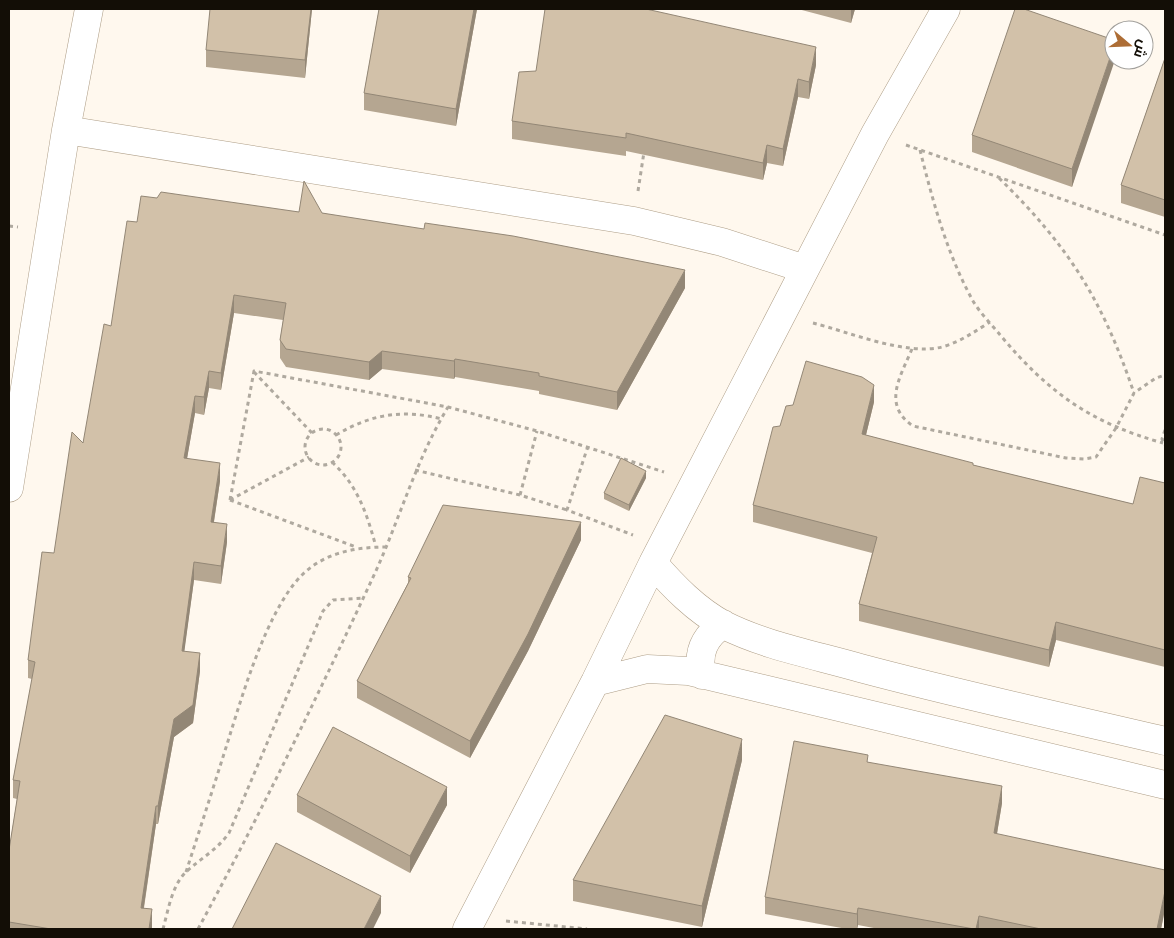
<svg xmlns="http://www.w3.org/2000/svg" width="1174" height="938" font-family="'Roboto Condensed',Cairo,sans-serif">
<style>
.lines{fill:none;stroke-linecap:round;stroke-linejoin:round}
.street-casing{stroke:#ae9e87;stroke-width:29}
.path{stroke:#afa99f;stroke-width:3;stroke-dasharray:4 4;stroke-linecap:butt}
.street{stroke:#fff;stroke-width:28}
.wall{fill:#b5a691}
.shaded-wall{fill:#938776}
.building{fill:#d2c1a9;stroke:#938776}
</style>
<rect width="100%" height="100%" fill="#fff8ee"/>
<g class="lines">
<!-- street casing -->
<g class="street-casing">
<path id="street" d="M 66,130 L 634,221 L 722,242 L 805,269
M 9,488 L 66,130 L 89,9
M 653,563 C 673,586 696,610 724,625 C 766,646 815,655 860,668 C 961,695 1063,717 1165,741
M 702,675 C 697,653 704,637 723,624
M 595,682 L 647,669 L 688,671 L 1165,785
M 467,929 L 595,682 L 653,563 L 875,134 L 946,9"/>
</g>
<!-- path -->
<path class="path" d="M 906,145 L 1165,235
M 920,150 C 933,202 947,254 973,301 C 980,313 992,325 1001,336 C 1049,393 1091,423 1163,443
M 999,178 C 1069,247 1102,299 1134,393
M 638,191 L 644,152
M 9,226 L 18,227
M 813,323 C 849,332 906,356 942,347 C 960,342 974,332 990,322
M 912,349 C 900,377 882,405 913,426 L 1066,458 L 1085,459 L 1096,457 L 1116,428 L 1134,393 L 1156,378 L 1165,375
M 254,372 L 312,433
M305 447a18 18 0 1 1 36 0a18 18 0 1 1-36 0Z
M 1165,430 L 1162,439 L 1165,445
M 336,435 C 371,414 403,409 442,419
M 588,446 L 567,510 L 633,535
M 332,462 C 358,486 367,514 376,547
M 415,470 L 520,495 L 567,510
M 520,495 L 537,431
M 230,500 L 254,371 L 448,407 L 537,431 L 664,472
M 230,500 L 356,547
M 230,500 L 309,457
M 186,872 C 198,835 210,798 222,760 C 239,708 264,612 303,574 C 326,552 357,547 387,547
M 506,921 L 587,929
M 163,929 C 168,911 172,885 186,872 C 201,858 217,850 229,833 L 323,611 L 333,600 L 363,598
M 198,929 C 261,813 319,693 375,573 C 400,518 416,460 448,407"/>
<!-- street -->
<use href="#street" class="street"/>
</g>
<!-- wall -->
<path class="wall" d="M 312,9 L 305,78 L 206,67 L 206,50 Z
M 379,9 L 477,9 L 456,126 L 364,110 L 364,93 Z
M 798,9 L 855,9 L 851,23 Z
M 1114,40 L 1072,187 L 972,152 L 972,135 Z
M 1165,58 L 1165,217 L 1121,203 L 1121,185 Z
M 816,65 L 809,99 L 798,97 L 783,166 L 767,163 L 763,180 L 626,151 L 626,156 L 512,139 L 512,121 Z
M 157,198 L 299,212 L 322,213 L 685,288 L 617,410 L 539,394 L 539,391 L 455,377 L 454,379 L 382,369 L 369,380 L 286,367 L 280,358 L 280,340 L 283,320 L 234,313 L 221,390 L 209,388 L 204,415 L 195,413 L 187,458 L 220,481 L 214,522 L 227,542 L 221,584 L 194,580 L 184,651 L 200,671 L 193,723 L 174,737 L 158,824 L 156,824 L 144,908 L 152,927 L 152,929 L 9,929 L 9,850 L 17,799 L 13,798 L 13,780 L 32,679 L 28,678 L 28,660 L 83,443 L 111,326 L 137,222 Z
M 874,402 L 866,435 L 973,465 L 1133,504 L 1165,483 L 1165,667 L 1056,640 L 1049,667 L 859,621 L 859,604 L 872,553 L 753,522 L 753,505 L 780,426 Z
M 646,478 L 629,511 L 604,499 L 604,493 Z
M 581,540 L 528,651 L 470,758 L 357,698 L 357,681 L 408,583 L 408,577 Z
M 742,760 L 702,927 L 573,901 L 573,880 Z
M 868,762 L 1002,803 L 997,834 L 1165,909 L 1161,929 L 879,929 L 858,925 L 857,929 L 847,929 L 765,914 L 765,897 Z
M 297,795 L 447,805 L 410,873 L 297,812 Z"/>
<!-- shaded-wall -->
<path class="shaded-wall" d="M 311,9 L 312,9 L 305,78 L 305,60 Z
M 474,9 L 477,9 L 456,126 L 456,109 Z
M 851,9 L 855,9 L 851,23 Z
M 1114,46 L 1114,60 L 1115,60 L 1072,187 L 1072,169 Z
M 816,47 L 816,65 L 809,99 L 809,82 Z
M 798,79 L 798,97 L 783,166 L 783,149 Z
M 767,145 L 767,163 L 763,180 L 763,163 Z
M 685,270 L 685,288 L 617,410 L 617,392 Z
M 234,295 L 234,313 L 221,390 L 221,373 Z
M 382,351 L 382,369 L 369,380 L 369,362 Z
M 455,359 L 455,377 L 454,379 L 454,361 Z
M 209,371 L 209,388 L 204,415 L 204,397 Z
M 874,385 L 874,402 L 862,451 L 862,434 Z
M 195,396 L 195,413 L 184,476 L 184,458 Z
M 220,463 L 220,481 L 211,540 L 211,522 Z
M 646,471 L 646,478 L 629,511 L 629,505 Z
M 581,522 L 581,540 L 528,651 L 470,758 L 470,741 Z
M 227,524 L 227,542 L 221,584 L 221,566 Z
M 194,562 L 194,580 L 182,669 L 182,651 Z
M 1056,622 L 1056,640 L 1049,667 L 1049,650 Z
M 200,653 L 200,671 L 193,723 L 174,737 L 158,824 L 158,806 L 174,719 Z
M 742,739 L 742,760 L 702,927 L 702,906 Z
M 1002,786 L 1002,803 L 994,851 L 994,833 Z
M 447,787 L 447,805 L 410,873 L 410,856 Z
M 156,806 L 156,824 L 141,926 L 141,908 Z
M 1165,891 L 1165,909 L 1161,929 L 1157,929 Z
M 381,896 L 381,913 L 373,929 L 364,929 Z
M 858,908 L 858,925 L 857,929 L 857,914 Z
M 152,909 L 152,929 L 149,929 Z
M 979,916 L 979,929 L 976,929 Z"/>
<!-- building -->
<path class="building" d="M 210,9 L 311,9 L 305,60 L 206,50 Z
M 379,9 L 474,9 L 456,109 L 364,93 Z
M 545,9 L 646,9 L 816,47 L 809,82 L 798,79 L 783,149 L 767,145 L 763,163 L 626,133 L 626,138 L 512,121 L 519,72 L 536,71 Z
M 1015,9 L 1024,9 L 1114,40 L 1114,46 L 1072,169 L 972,135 Z
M 1165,58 L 1165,200 L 1121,185 Z
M 304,181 L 322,213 L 424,229 L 425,223 L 513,236 L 685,270 L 617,392 L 539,376 L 539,373 L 455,359 L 454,361 L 382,351 L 369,362 L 286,349 L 280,340 L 286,303 L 234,295 L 221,373 L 209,371 L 204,397 L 195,396 L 184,458 L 220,463 L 211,522 L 227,524 L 221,566 L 194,562 L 182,651 L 200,653 L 193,705 L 174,719 L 158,806 L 156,806 L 141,908 L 152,909 L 149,929 L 51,929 L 9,922 L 9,850 L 20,781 L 13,780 L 35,662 L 28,660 L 42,552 L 54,553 L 72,432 L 83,443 L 104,324 L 111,326 L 127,221 L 137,222 L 141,196 L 157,198 L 161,192 L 299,212 Z
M 806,361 L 862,377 L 874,385 L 862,434 L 973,463 L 973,465 L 1133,504 L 1140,477 L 1165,483 L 1165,650 L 1056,622 L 1049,650 L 859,604 L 877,537 L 753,505 L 773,427 L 780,426 L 786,406 L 793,405 Z
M 621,458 L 646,471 L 629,505 L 604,493 Z
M 443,505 L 581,522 L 528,634 L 470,741 L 357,681 L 411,578 L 408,577 Z
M 665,715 L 742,739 L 702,906 L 573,880 Z
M 333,727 L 447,787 L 410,856 L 297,795 Z
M 794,741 L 868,755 L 867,762 L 1002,786 L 994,833 L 1165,870 L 1165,891 L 1157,929 L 1041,929 L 979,916 L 976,929 L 974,929 L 858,908 L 857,914 L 765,897 Z
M 276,843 L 381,896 L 364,929 L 232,929 Z"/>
<!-- border -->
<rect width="1174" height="938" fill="none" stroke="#130e06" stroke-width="20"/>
<!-- north arrow -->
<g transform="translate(1129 45) rotate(109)"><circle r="24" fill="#ffffff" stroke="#a19f9b"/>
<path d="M0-4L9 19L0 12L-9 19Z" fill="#ad6d35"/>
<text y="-8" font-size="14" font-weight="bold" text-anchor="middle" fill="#130e06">ش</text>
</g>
</svg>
